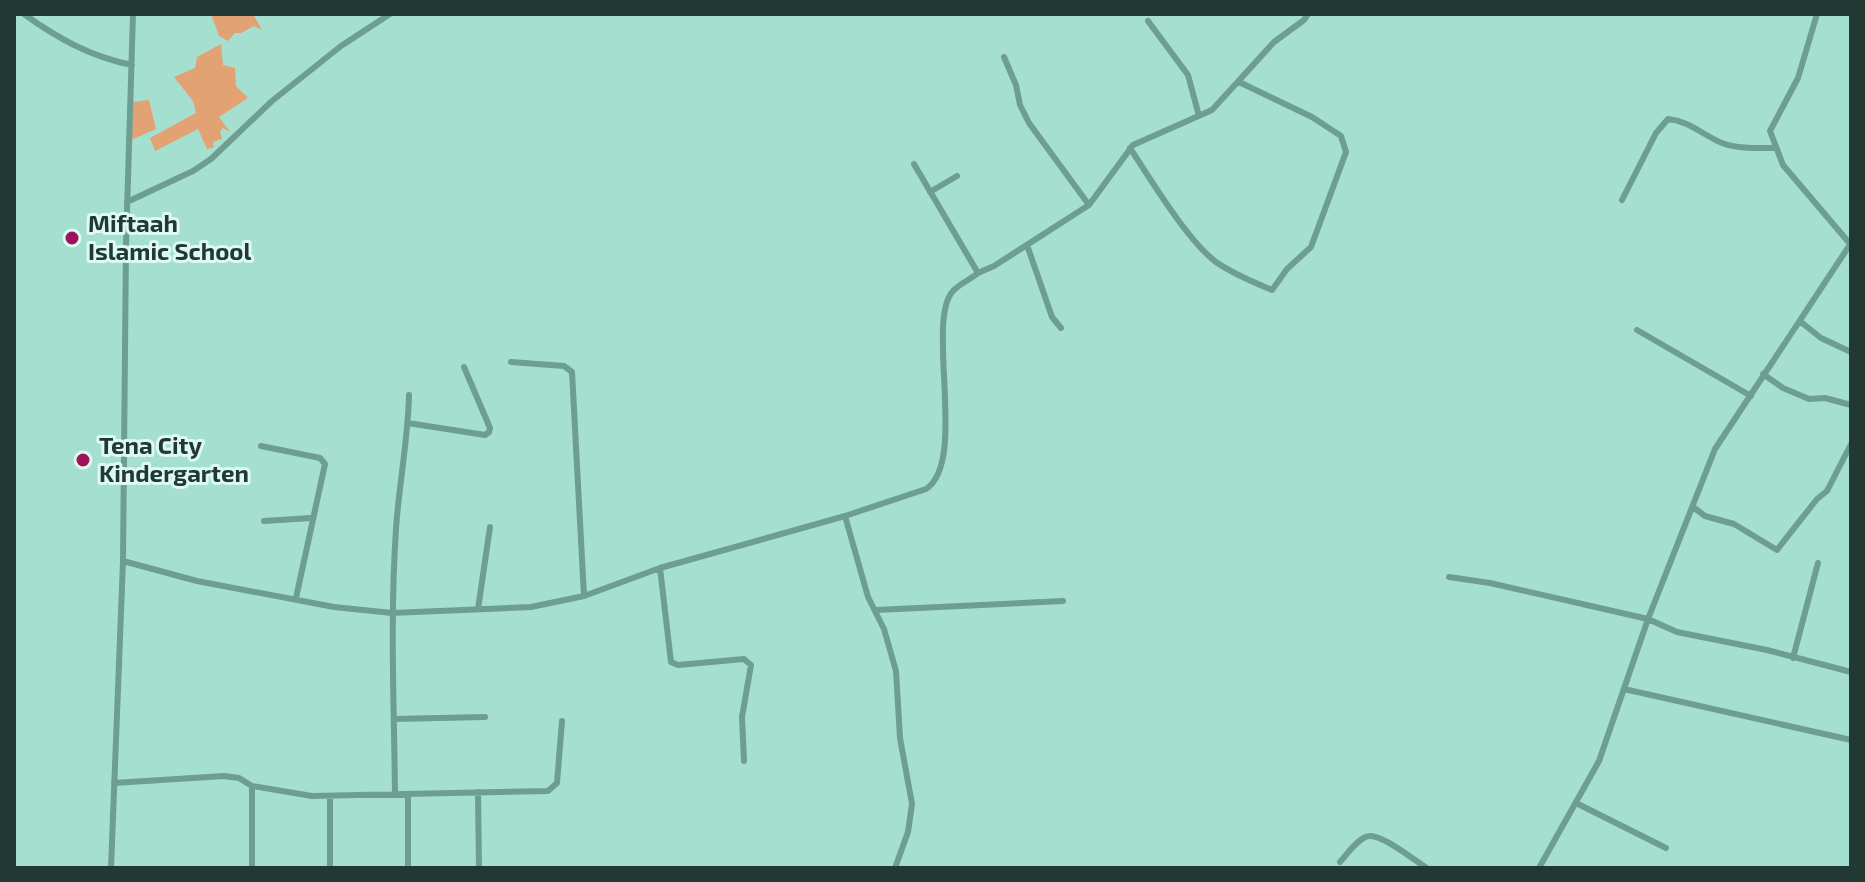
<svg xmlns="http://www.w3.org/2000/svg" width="1865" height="882" font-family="'Exo 2',sans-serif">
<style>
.green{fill:#e3a273}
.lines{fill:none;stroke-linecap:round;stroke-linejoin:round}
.street{stroke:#6e9d91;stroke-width:6}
.poi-dot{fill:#9f125c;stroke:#ddf9f1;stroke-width:3}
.labels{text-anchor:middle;stroke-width:6;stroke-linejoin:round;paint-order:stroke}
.poi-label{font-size:24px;font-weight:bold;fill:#223933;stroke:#ddf9f1;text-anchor:start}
</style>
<rect width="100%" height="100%" fill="#a5dfd0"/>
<!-- green -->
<path class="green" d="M 211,14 L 253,14 L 262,30 L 254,26 L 241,33 L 235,33 L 228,41 L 219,36 Z
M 221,44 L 223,65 L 235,68 L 236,86 L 248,98 L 219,117 L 230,132 L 223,128 L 220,132 L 222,139 L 213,142 L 214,147 L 207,149 L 198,129 L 155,151 L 150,138 L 196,113 L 193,101 L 174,77 L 195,68 L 197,57 Z
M 149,100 L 156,129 L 131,140 L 133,102 Z"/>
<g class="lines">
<!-- street -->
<path class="street" d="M 24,14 C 57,38 91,57 132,65
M 1817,14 L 1798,78 L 1770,131 L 1783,165 L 1851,245
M 1148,21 L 1188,75 L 1199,116
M 1004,57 L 1016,85 L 1020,105 L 1029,123 L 1089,205
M 1130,148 C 1151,180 1187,240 1216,262 C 1233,274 1253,282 1272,290 L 1287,269 L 1311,247 L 1346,152 L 1341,136 L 1312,117 L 1239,82
M 930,192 L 957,176
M 1622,200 L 1656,133 L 1668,119 C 1689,121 1703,135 1722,143 C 1738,149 1757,148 1774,148
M 127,202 L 193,171 L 211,159 L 272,101 L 341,46 L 390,14
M 1027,245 L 1052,317 L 1061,328
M 978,273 L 994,266 L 1089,205 L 1133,145 L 1212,110 L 1274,42 L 1304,20 L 1308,14
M 1801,322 L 1821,338 L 1851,352
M 1637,330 L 1751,396
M 511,362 L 564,366 L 572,372 L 584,596
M 1763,374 L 1783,388 L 1809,399 L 1825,398 L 1851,405
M 408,423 L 485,435 L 489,432 L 490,428 L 464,367
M 261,446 L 320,458 L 325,464 L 296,598
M 1693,507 L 1705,516 L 1734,524 L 1777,550 L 1817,499 L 1827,491 L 1850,446
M 845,516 L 868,597 L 884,629 L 896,671 L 900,738 L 912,804 L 908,832 L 895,868
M 264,521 L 311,518
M 123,561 L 197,581 L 334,607 L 392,613 L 531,607 L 584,596 L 660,568 L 845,516 L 926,489 C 968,462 925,321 953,291 C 959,284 971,279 978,273 L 914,164
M 660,568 L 671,662 L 678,665 L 744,659 L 751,665 L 742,717 L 744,761
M 1449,577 L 1490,583 L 1648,619 L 1677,632 L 1767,650 L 1851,672
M 478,609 L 490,527
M 876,610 L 1063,601
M 1793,658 L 1818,563
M 1624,689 L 1851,740
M 394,719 L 485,717
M 114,783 L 224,776 L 239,778 L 252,786 L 312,796 L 548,791 L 557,783 L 562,721
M 478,792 L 479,868
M 395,793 C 394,705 390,617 396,529 C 399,484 408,440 409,395
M 1576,803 L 1666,848
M 1340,862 C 1347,854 1359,837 1369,836 C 1382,834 1415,861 1427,868
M 111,868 L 123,561 L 126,244 L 133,14
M 252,868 L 252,786
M 330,868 L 330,796
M 408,868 L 408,794
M 1539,868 L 1599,761 L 1648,619 L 1715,449 L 1851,243"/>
</g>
<!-- markers -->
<g class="poi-dot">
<circle cx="72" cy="238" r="8"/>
<circle cx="83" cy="460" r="8"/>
</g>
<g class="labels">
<!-- poi labels -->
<g class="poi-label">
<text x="88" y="232">Miftaah<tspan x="88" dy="28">Islamic School</tspan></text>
<text x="99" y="454">Tena City<tspan x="99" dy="28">Kindergarten</tspan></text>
</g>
</g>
<!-- border -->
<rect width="1865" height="882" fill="none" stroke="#223933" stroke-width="32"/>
</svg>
